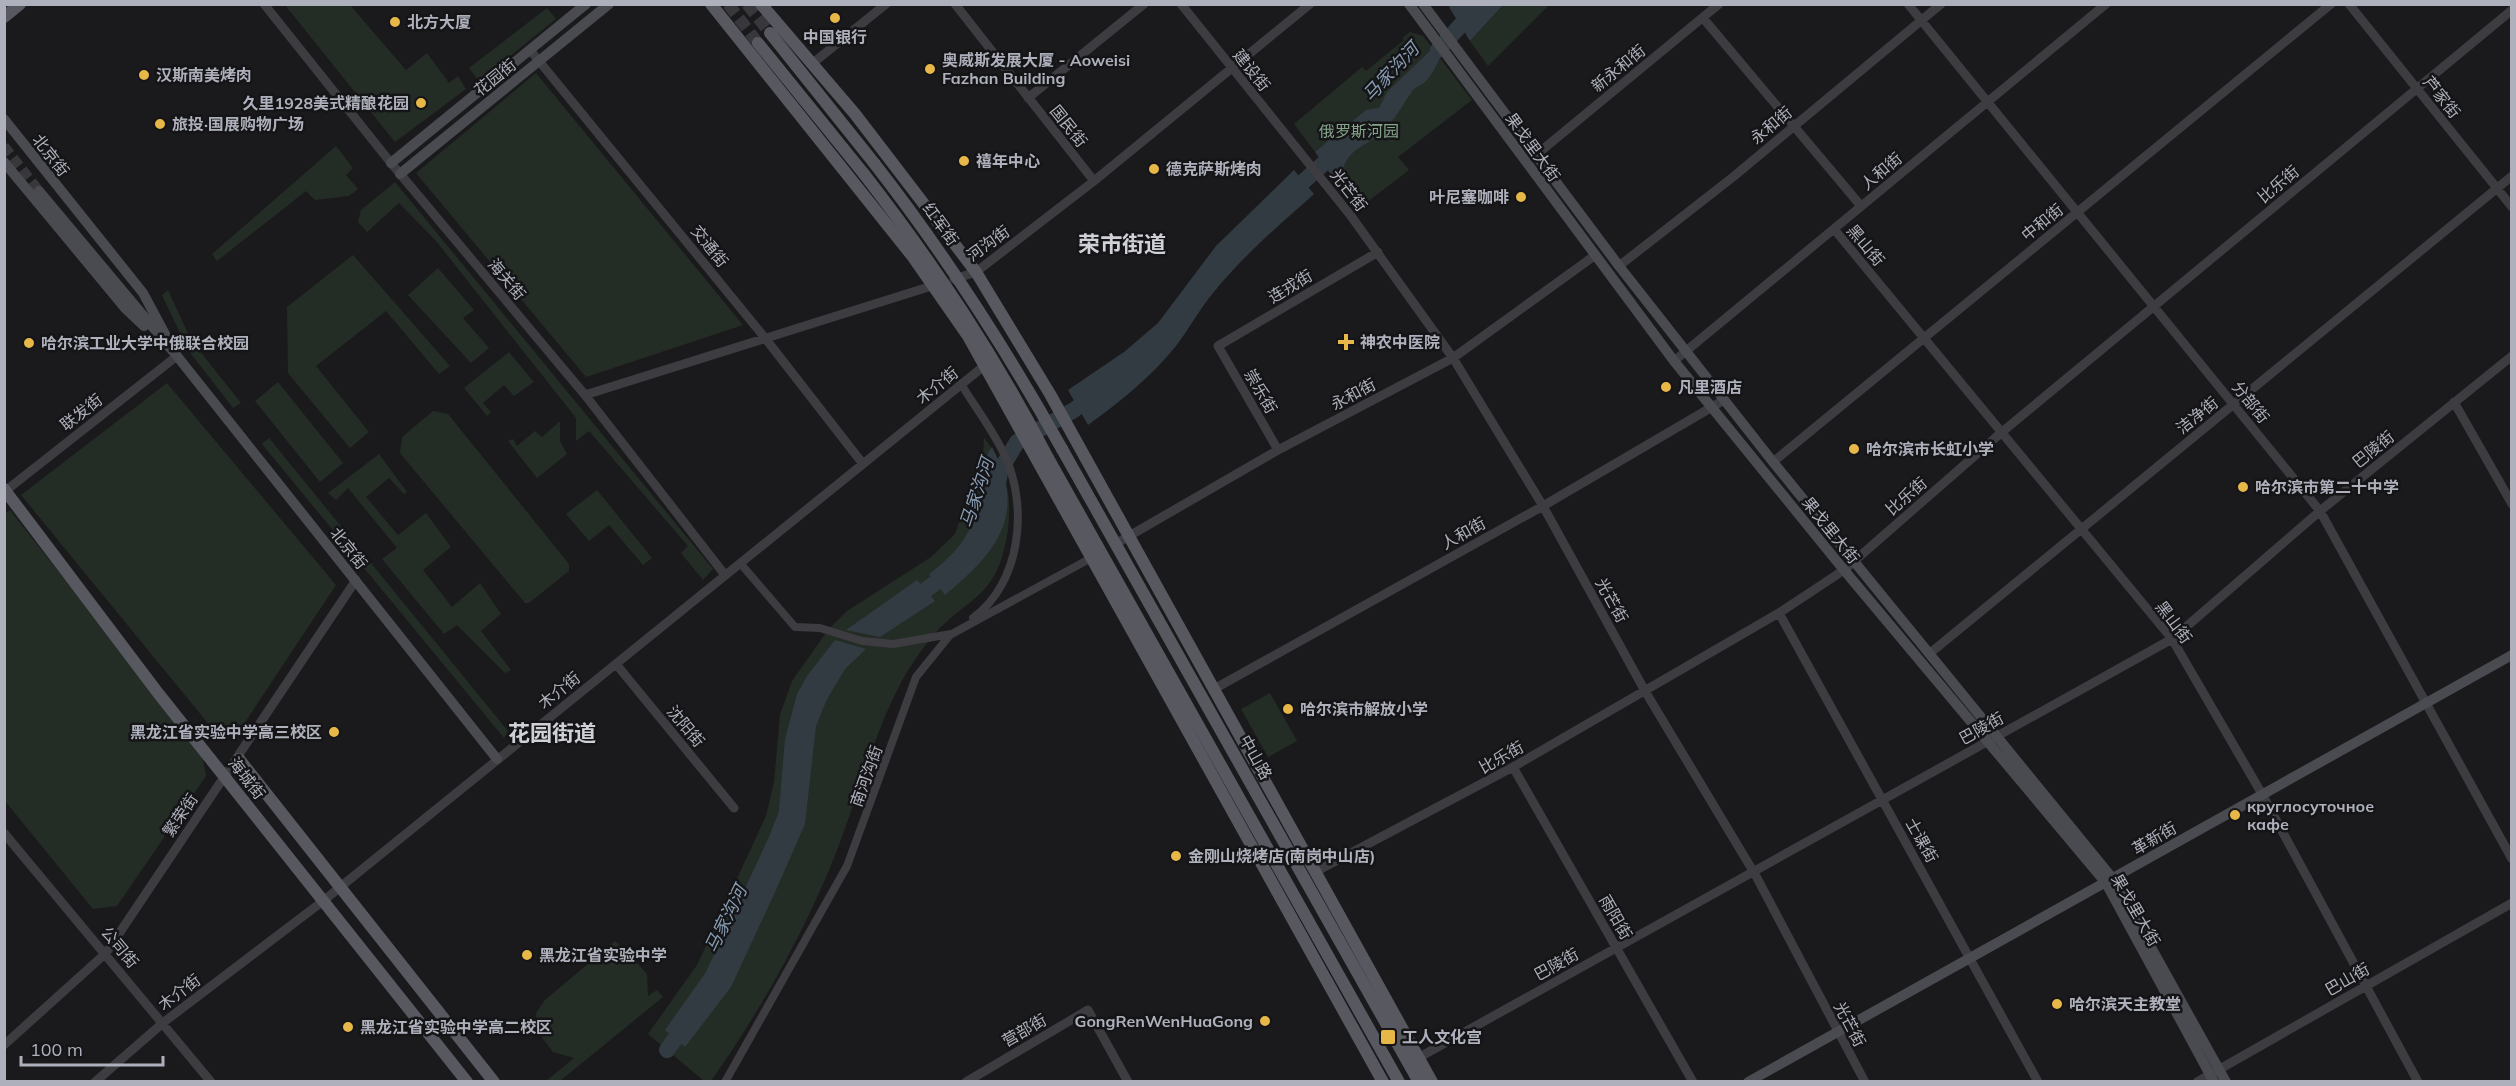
<svg xmlns="http://www.w3.org/2000/svg" width="2516" height="1086" font-family="Mulish,'Noto Sans SC',sans-serif">
<style>
.green{fill:#242c26}
.water{fill:#333b42}
.lines{fill:none;stroke-linecap:round;stroke-linejoin:round}
.river{stroke:#333b42;stroke-width:16}
.secondary-tunnel{stroke:#38383c;stroke-width:10;stroke-dasharray:10 5;stroke-linecap:butt}
.primary-tunnel{stroke:#38383c;stroke-width:12;stroke-dasharray:12 6;stroke-linecap:butt}
.minor{stroke:#3c3c41;stroke-width:8}
.tertiary{stroke:#3c3c41;stroke-width:9}
.secondary{stroke:#4a4b51;stroke-width:10}
.primary{stroke:#585960;stroke-width:12}
.primary-bridge{stroke:#585960;stroke-width:12}
.poi-dot{fill:#e7b748;stroke:#151518;stroke-width:2}
.labels{text-anchor:middle;stroke-width:5;stroke-linejoin:round;paint-order:stroke}
.poi-label{font-size:16px;font-weight:bold;fill:#aeb1bb;stroke:#151518;text-anchor:start}
.street-label{font-size:16px;fill:#aeb1bb;stroke:#151518}
.park-label{font-size:16px;fill:#86a489;stroke:#151518}
.water-label{font-size:18px;font-style:italic;fill:#889db3;stroke:#151518}
.district-label{font-size:22px;font-weight:bold;fill:#cfd1d7;stroke:#151518}
</style>
<rect width="100%" height="100%" fill="#1a1a1c"/>
<!-- green -->
<path class="green" d="M 285,5 L 350,5 L 406,70 L 427,53 L 449,83 L 458,76 L 466,89 L 395,142 Z
M 1503,5 L 1549,5 L 1488,66 L 1470,41 Z
M 547,8 L 556,19 L 479,81 L 469,68 Z
M 1410,32 L 1423,36 L 1472,100 L 1398,157 L 1409,170 L 1358,209 L 1294,124 L 1362,67 L 1366,71 L 1404,40 L 1402,38 Z
M 536,73 L 743,325 L 586,377 L 416,173 Z
M 336,146 L 353,168 L 346,175 L 358,189 L 349,196 L 315,200 L 306,191 L 217,261 L 212,254 Z
M 395,182 L 713,569 L 703,580 L 681,553 L 688,546 L 589,431 L 576,441 L 576,418 L 436,241 L 399,203 L 367,232 L 358,222 L 361,210 Z
M 353,255 L 450,366 L 439,374 L 386,311 L 316,366 L 369,432 L 350,448 L 288,373 L 287,307 Z
M 438,268 L 474,310 L 463,318 L 489,348 L 471,363 L 408,295 Z
M 168,290 L 191,340 L 241,403 L 233,408 L 188,350 L 162,295 Z
M 509,352 L 534,382 L 514,396 L 504,385 L 483,403 L 491,412 L 487,416 L 464,388 Z
M 278,382 L 343,463 L 320,482 L 255,401 Z
M 167,383 L 336,585 L 238,733 L 227,738 L 211,727 L 21,495 Z
M 433,411 L 448,414 L 569,564 L 569,571 L 529,603 L 525,603 L 400,453 L 402,437 Z
M 560,421 L 560,441 L 567,454 L 537,478 L 508,441 L 513,439 L 517,446 L 535,431 L 542,437 Z
M 269,438 L 508,731 L 504,738 L 262,444 Z
M 984,438 C 1011,469 1014,511 1004,550 C 993,593 972,598 943,625 C 932,635 915,659 907,672 C 874,728 857,802 832,863 C 800,940 759,1013 711,1081 L 704,1081 L 648,1034 L 697,965 L 766,816 L 774,782 L 780,715 L 792,681 L 828,630 L 847,611 L 931,557 L 955,534 L 983,454 Z
M 379,454 L 407,492 L 404,494 L 389,478 L 366,497 L 398,535 L 426,513 L 451,547 L 423,570 L 452,607 L 480,583 L 501,614 L 481,631 L 511,670 L 505,673 L 457,625 L 444,634 L 382,559 L 397,548 L 348,488 L 336,500 L 328,493 Z
M 597,490 L 652,558 L 643,565 L 609,525 L 589,541 L 566,514 Z
M 10,510 L 202,754 L 206,776 L 117,906 L 93,909 L 5,801 L 4,514 Z
M 1270,693 L 1297,741 L 1268,757 L 1241,709 Z
M 615,941 L 623,949 L 615,956 L 633,958 L 647,974 L 648,996 L 657,990 L 663,997 L 560,1081 L 546,1081 L 574,1058 L 553,1052 L 537,1031 L 536,1013 L 545,1000 Z"/>
<!-- water -->
<path class="water" d="M 1452,4 L 1503,4 L 1503,5 L 1470,41 L 1449,7 Z
M 1433,48 L 1440,58 C 1436,66 1432,75 1425,82 C 1420,86 1414,87 1411,93 C 1402,106 1396,118 1384,130 C 1366,149 1346,145 1340,180 L 1336,182 L 1315,152 L 1366,110 L 1379,108 L 1387,92 Z
M 1294,170 L 1314,194 C 1278,226 1243,256 1213,293 C 1199,310 1189,329 1176,346 C 1151,377 1120,402 1088,425 L 1068,390 L 1124,352 L 1158,323 L 1216,246 Z
M 992,447 C 1028,514 997,552 945,595 L 929,574 C 980,536 976,511 988,453 Z
M 917,580 L 935,601 L 880,637 L 846,630 Z
M 835,640 L 866,649 L 845,669 L 827,699 L 816,726 L 805,824 L 776,890 L 731,987 L 685,1047 L 665,1030 L 706,972 L 769,837 L 779,811 L 785,739 L 797,694 L 807,676 Z"/>
<g class="lines">
<!-- river -->
<path class="river" d="M 1438,50 L 1480,4
M 1287,196 L 1340,149
M 997,487 L 1001,469 L 1017,442 L 1074,410 L 1095,394
M 909,602 L 953,570
M 667,1050 L 687,1022"/>
<!-- secondary-tunnel -->
<path class="secondary-tunnel" d="M 4,146 L 39,191"/>
<!-- primary-tunnel -->
<path class="primary-tunnel" d="M 728,4 L 758,43
M 747,4 L 770,33"/>
<!-- minor -->
<path class="minor" d="M 961,384 C 975,407 993,430 1004,454 C 1029,506 1021,583 973,618
M 740,563 L 795,627 L 820,628 L 862,641 L 893,644 L 951,634
M 725,1082 L 847,866 L 916,677 L 950,635 L 1093,557"/>
<!-- tertiary -->
<path class="tertiary" d="M 264,4 L 391,163 L 585,395 L 725,575
M 955,4 L 1094,181
M 1181,4 L 1351,216 L 1453,358 L 1543,506 L 1645,691 L 1756,876 L 1865,1082
M 1908,4 L 2320,511 L 2512,859
M 2349,4 L 2512,207
M 1703,18 L 1861,206
M 530,50 L 765,338 L 863,464
M 813,63 L 886,4
M 1028,98 L 1144,4
M 1536,155 L 1719,4
M 1834,229 L 2172,639 L 2262,794 L 2418,1082
M 1619,266 L 1733,177 L 1941,4
M 954,279 L 976,272 L 1094,181 L 1310,4
M 1674,361 L 2106,4
M 585,395 L 938,284
M 2454,402 L 2512,504
M 1278,450 L 1218,346 L 1378,252
M 1773,462 L 2331,4
M 4,492 L 177,356
M 1117,543 L 1278,450 L 1453,358 L 1594,256
M 1779,613 L 2038,1082
M 1929,654 L 2512,176
M 616,664 L 734,808
M 1214,689 L 1543,506 L 1724,400
M 1513,767 L 1693,1082
M 4,833 L 211,1082
M 1315,872 L 1513,767 L 1779,613 L 1844,570 L 2002,432 L 2512,10
M 4,1045 L 106,953 L 356,580
M 1418,1058 L 2172,639 L 2320,511 L 2512,356
M 95,1082 L 164,1022 L 323,901 L 984,366
M 966,1082 L 1088,1010 L 1128,1082
M 2197,1082 L 2512,903"/>
<!-- secondary -->
<path class="secondary" d="M 1409,4 L 1674,361 L 1844,570 L 2106,883 L 2214,1082
M 1423,4 L 1619,266 L 1773,462 L 2113,879 L 2226,1082
M 4,119 L 143,293 L 165,334
M 4,162 L 125,308 L 144,326
M 391,163 L 586,4
M 400,174 L 609,4
M 39,191 L 177,356 L 497,759
M 1748,1082 L 2512,655"/>
<!-- primary -->
<path class="primary" d="M 711,4 L 913,257 L 968,336 L 1383,1082
M 761,4 L 855,114 L 976,272 L 1050,394 L 1432,1082
M 4,17 L 20,4
M 770,33 L 874,163
M 758,43 L 864,174
M 1062,449 L 1419,1082
M 1048,458 L 1399,1082
M 4,489 L 158,693 L 467,1082
M 239,759 L 494,1082"/>
<!-- primary-bridge -->
<path class="primary-bridge" d="M 874,163 C 945,254 1006,349 1062,449
M 864,174 C 936,267 994,354 1048,458"/>
</g>
<!-- markers -->
<g class="poi-dot">
<circle cx="835" cy="18" r="6"/>
<circle cx="395" cy="22" r="6"/>
<circle cx="930" cy="69" r="6"/>
<circle cx="144" cy="75" r="6"/>
<circle cx="421" cy="103" r="6"/>
<circle cx="160" cy="124" r="6"/>
<circle cx="964" cy="161" r="6"/>
<circle cx="1154" cy="169" r="6"/>
<circle cx="1521" cy="197" r="6"/>
<path d="M1343 333h6v6h6v6h-6v6h-6v-6h-6v-6h6z"/>
<circle cx="29" cy="343" r="6"/>
<circle cx="1666" cy="387" r="6"/>
<circle cx="1854" cy="449" r="6"/>
<circle cx="2243" cy="487" r="6"/>
<circle cx="1288" cy="709" r="6"/>
<circle cx="334" cy="732" r="6"/>
<circle cx="2235" cy="815" r="6"/>
<circle cx="1176" cy="856" r="6"/>
<circle cx="527" cy="955" r="6"/>
<circle cx="2057" cy="1004" r="6"/>
<circle cx="1265" cy="1021" r="6"/>
<circle cx="348" cy="1027" r="6"/>
<rect x="1380" y="1029" width="16" height="16" rx="3"/>
</g>
<g class="labels">
<!-- poi labels -->
<g class="poi-label">
<text x="407" y="28">北方大厦</text>
<text x="835" y="43" text-anchor="middle">中国银行</text>
<text x="942" y="66">奥威斯发展大厦 - Aoweisi<tspan x="942" dy="18">Fazhan Building</tspan></text>
<text x="156" y="81">汉斯南美烤肉</text>
<text x="409" y="109" text-anchor="end">久里1928美式精酿花园</text>
<text x="172" y="130">旅投·国展购物广场</text>
<text x="976" y="167">禧年中心</text>
<text x="1166" y="175">德克萨斯烤肉</text>
<text x="1509" y="203" text-anchor="end">叶尼塞咖啡</text>
<text x="1360" y="348">神农中医院</text>
<text x="41" y="349">哈尔滨工业大学中俄联合校园</text>
<text x="1678" y="393">凡里酒店</text>
<text x="1866" y="455">哈尔滨市长虹小学</text>
<text x="2255" y="493">哈尔滨市第二十中学</text>
<text x="1300" y="715">哈尔滨市解放小学</text>
<text x="322" y="738" text-anchor="end">黑龙江省实验中学高三校区</text>
<text x="2247" y="812">круглосуточное<tspan x="2247" dy="18">кафе</tspan></text>
<text x="1188" y="862">金刚山烧烤店(南岗中山店)</text>
<text x="539" y="961">黑龙江省实验中学</text>
<text x="2069" y="1010">哈尔滨天主教堂</text>
<text x="1253" y="1027" text-anchor="end">GongRenWenHuaGong</text>
<text x="360" y="1033">黑龙江省实验中学高二校区</text>
<text x="1402" y="1043">工人文化宫</text>
</g>
<!-- street labels -->
<g class="street-label">
<text transform="translate(1618 68) rotate(-39)" y="6">新永和街</text>
<text transform="translate(1252 70) rotate(51)" y="6">建设街</text>
<text transform="translate(495 77) rotate(-39)" y="6">花园街</text>
<text transform="translate(2442 97) rotate(51)" y="6">芦家街</text>
<text transform="translate(1771 125) rotate(-40)" y="6">永和街</text>
<text transform="translate(1069 126) rotate(51)" y="6">国民街</text>
<text transform="translate(1533 147) rotate(54)" y="6">果戈里大街</text>
<text transform="translate(51 155) rotate(52)" y="6">北京街</text>
<text transform="translate(1881 171) rotate(-40)" y="6">人和街</text>
<text transform="translate(2278 184) rotate(-40)" y="6">比乐街</text>
<text transform="translate(1349 190) rotate(52)" y="6">光芒街</text>
<text transform="translate(2042 222) rotate(-39)" y="6">中和街</text>
<text transform="translate(941 224) rotate(54)" y="6">红军街</text>
<text transform="translate(988 243) rotate(-36)" y="6">河沟街</text>
<text transform="translate(1866 245) rotate(50)" y="6">黑山街</text>
<text transform="translate(710 246) rotate(51)" y="6">交通街</text>
<text transform="translate(507 279) rotate(50)" y="6">海关街</text>
<text transform="translate(1290 286) rotate(-31)" y="6">连戎街</text>
<text transform="translate(937 385) rotate(-39)" y="6">木介街</text>
<text transform="translate(1261 391) rotate(60)" y="6">崇乐街</text>
<text transform="translate(1353 394) rotate(-28)" y="6">永和街</text>
<text transform="translate(2251 402) rotate(51)" y="6">分部街</text>
<text transform="translate(81 412) rotate(-38)" y="6">联发街</text>
<text transform="translate(2197 415) rotate(-39)" y="6">洁净街</text>
<text transform="translate(2373 449) rotate(-39)" y="6">巴陵街</text>
<text transform="translate(1906 496) rotate(-41)" y="6">比乐街</text>
<text transform="translate(1831 530) rotate(51)" y="6">果戈里大街</text>
<text transform="translate(1463 533) rotate(-29)" y="6">人和街</text>
<text transform="translate(349 548) rotate(51)" y="6">北京街</text>
<text transform="translate(1612 600) rotate(61)" y="6">光芒街</text>
<text transform="translate(2174 622) rotate(53)" y="6">黑山街</text>
<text transform="translate(559 690) rotate(-39)" y="6">木介街</text>
<text transform="translate(686 726) rotate(50)" y="6">沈阳街</text>
<text transform="translate(1981 728) rotate(-29)" y="6">巴陵街</text>
<text transform="translate(1256 757) rotate(61)" y="6">中山路</text>
<text transform="translate(1501 757) rotate(-29)" y="6">比乐街</text>
<text transform="translate(866 776) rotate(-70)" y="6">南河沟街</text>
<text transform="translate(247 778) rotate(52)" y="6">海城街</text>
<text transform="translate(180 815) rotate(-56)" y="6">繁荣街</text>
<text transform="translate(2154 838) rotate(-30)" y="6">革新街</text>
<text transform="translate(1922 840) rotate(61)" y="6">士课街</text>
<text transform="translate(2136 910) rotate(60)" y="6">果戈里大街</text>
<text transform="translate(1616 917) rotate(60)" y="6">雨阳街</text>
<text transform="translate(120 947) rotate(50)" y="6">公司街</text>
<text transform="translate(1556 964) rotate(-29)" y="6">巴陵街</text>
<text transform="translate(2347 979) rotate(-30)" y="6">巴山街</text>
<text transform="translate(179 992) rotate(-37)" y="6">木介街</text>
<text transform="translate(1850 1024) rotate(62)" y="6">光芒街</text>
<text transform="translate(1024 1030) rotate(-30)" y="6">营部街</text>
</g>
<!-- park labels -->
<g class="park-label">
<text x="1359" y="137">俄罗斯河园</text>
</g>
<!-- water labels -->
<g class="water-label">
<text transform="translate(1391 72) rotate(-47)" y="6">马家沟河</text>
<text transform="translate(977 493) rotate(-72)" y="6">马家沟河</text>
<text transform="translate(726 919) rotate(-64)" y="6">马家沟河</text>
</g>
<!-- district labels -->
<g class="district-label">
<text x="1122" y="252">荣市街道</text>
<text x="552" y="741">花园街道</text>
</g>
</g>
<!-- border -->
<rect width="2516" height="1086" fill="none" stroke="#aeb1bb" stroke-width="12"/>
<!-- scale -->
<path d="M21 1056v9h142v-9" fill="none" stroke="#aeb1bb" stroke-width="3"/>
<text x="30" y="1056" font-size="18" fill="#aeb1bb" stroke="#151518" stroke-width="4.5" paint-order="stroke">100 m</text>
</svg>
